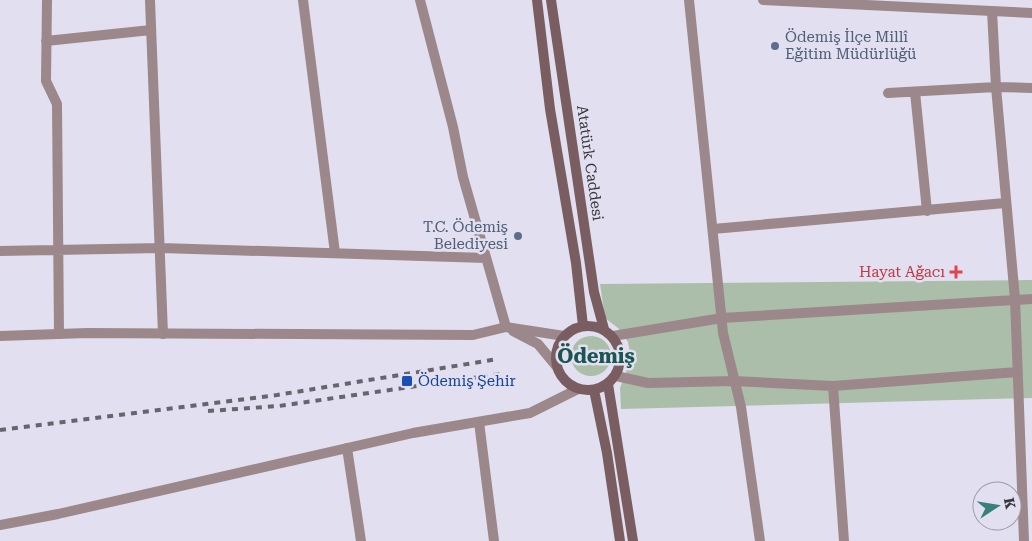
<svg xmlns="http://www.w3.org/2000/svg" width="1032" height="541" font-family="'Roboto Serif',serif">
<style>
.green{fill:#abbea9}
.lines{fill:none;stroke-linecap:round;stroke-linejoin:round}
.minor{stroke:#9c888a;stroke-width:10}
.tertiary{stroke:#9c888a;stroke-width:10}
.secondary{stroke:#795d60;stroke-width:10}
.rail{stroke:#66646d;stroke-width:4;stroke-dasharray:6 6;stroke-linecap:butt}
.service-dot{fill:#5c6f8a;stroke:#e2e0f0;stroke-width:2}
.health-dot{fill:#e0444e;stroke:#e2e0f0;stroke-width:2}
.transit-dot{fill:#1a4fb4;stroke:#e2e0f0;stroke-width:2}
.labels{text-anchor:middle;stroke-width:5;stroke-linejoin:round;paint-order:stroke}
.service-label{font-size:15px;fill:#4e5e75;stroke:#e2e0f0;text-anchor:start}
.street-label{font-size:15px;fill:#36353b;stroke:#e2e0f0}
.health-label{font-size:15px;fill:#be3a42;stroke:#e2e0f0;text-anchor:end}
.transit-label{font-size:15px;fill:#164399;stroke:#e2e0f0;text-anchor:start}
.district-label{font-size:20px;font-weight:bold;fill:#1a5551;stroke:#e2e0f0}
</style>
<rect width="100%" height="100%" fill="#e2e0f0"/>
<!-- green -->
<path class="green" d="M 1032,280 L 1032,398 L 621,409 L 620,388 L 631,359 L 628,342 L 618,328 L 605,318 L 600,284 Z
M571 356a20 20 0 1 1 40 0a20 20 0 1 1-40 0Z"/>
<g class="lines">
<!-- minor -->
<path class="minor" d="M 47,0 L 46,81 L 57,104 L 59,334
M 150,0 L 163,334
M 303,0 L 335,253
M 420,0 L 453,127 L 463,177 L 506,327
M 992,11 L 996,87 L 1015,299 L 1024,541
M 46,41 L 151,30
M 915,92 L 927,211
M 888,93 L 996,87 L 1032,88
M 713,229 L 1005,203
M 0,251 L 161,248 L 486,258
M 613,336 L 722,318 L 1032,299
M 616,376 L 648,383 L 734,381 L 833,386 L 1017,372
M 833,386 L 844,541
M 479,422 L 494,541
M 347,448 L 361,541"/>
<!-- tertiary -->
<path class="tertiary" d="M 689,0 L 723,333 L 741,407 L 760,541
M 763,0 L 1032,13
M 513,331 L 538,344 L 557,367
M 0,336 L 87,333 L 473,335 L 506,327 L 564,336
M 0,525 L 58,514 L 413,433 L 530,413 L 578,389"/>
<!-- secondary -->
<path class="secondary" d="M 537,0 L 550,109 L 576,263 L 583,326
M 551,0 L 594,292 L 604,329
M556 358a32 32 0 1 1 64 0a32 32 0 1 1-64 0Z
M 608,384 L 633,541
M 594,390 L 607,453 L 620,541"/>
<!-- rail -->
<path class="rail" d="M 208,411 L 279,406 L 500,374
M 0,430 L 277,395 L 498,359"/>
</g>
<!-- markers -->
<g class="service-dot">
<circle cx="775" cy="46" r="5"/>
<circle cx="518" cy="236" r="5"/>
</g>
<path class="health-dot" d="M953.5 264.5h5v5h5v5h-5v5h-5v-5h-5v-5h5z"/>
<rect class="transit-dot" x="401" y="375" width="12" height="12" rx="2.5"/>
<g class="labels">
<!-- service labels -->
<g class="service-label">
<text x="785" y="42">Ödemiş İlçe Millî<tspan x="785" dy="17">Eğitim Müdürlüğü</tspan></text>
<text x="508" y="232" text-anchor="end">T.C. Ödemiş<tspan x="508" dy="17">Belediyesi</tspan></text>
</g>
<!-- street labels -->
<g class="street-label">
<text transform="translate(590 163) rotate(82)" y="5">Atatürk Caddesi</text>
</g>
<!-- health labels -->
<g class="health-label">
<text x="945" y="277">Hayat Ağacı</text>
</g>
<!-- transit labels -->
<g class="transit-label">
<text x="418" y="386">Ödemiş Şehir</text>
</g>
<!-- district labels -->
<g class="district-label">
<text x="596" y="363">Ödemiş</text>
</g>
</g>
<!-- north arrow -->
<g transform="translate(997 506) rotate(78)"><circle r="24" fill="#e2e0f0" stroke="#9d9ca8"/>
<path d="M0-4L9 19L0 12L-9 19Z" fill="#38807b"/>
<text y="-8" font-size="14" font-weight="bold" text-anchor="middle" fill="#36353b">K</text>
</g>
</svg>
